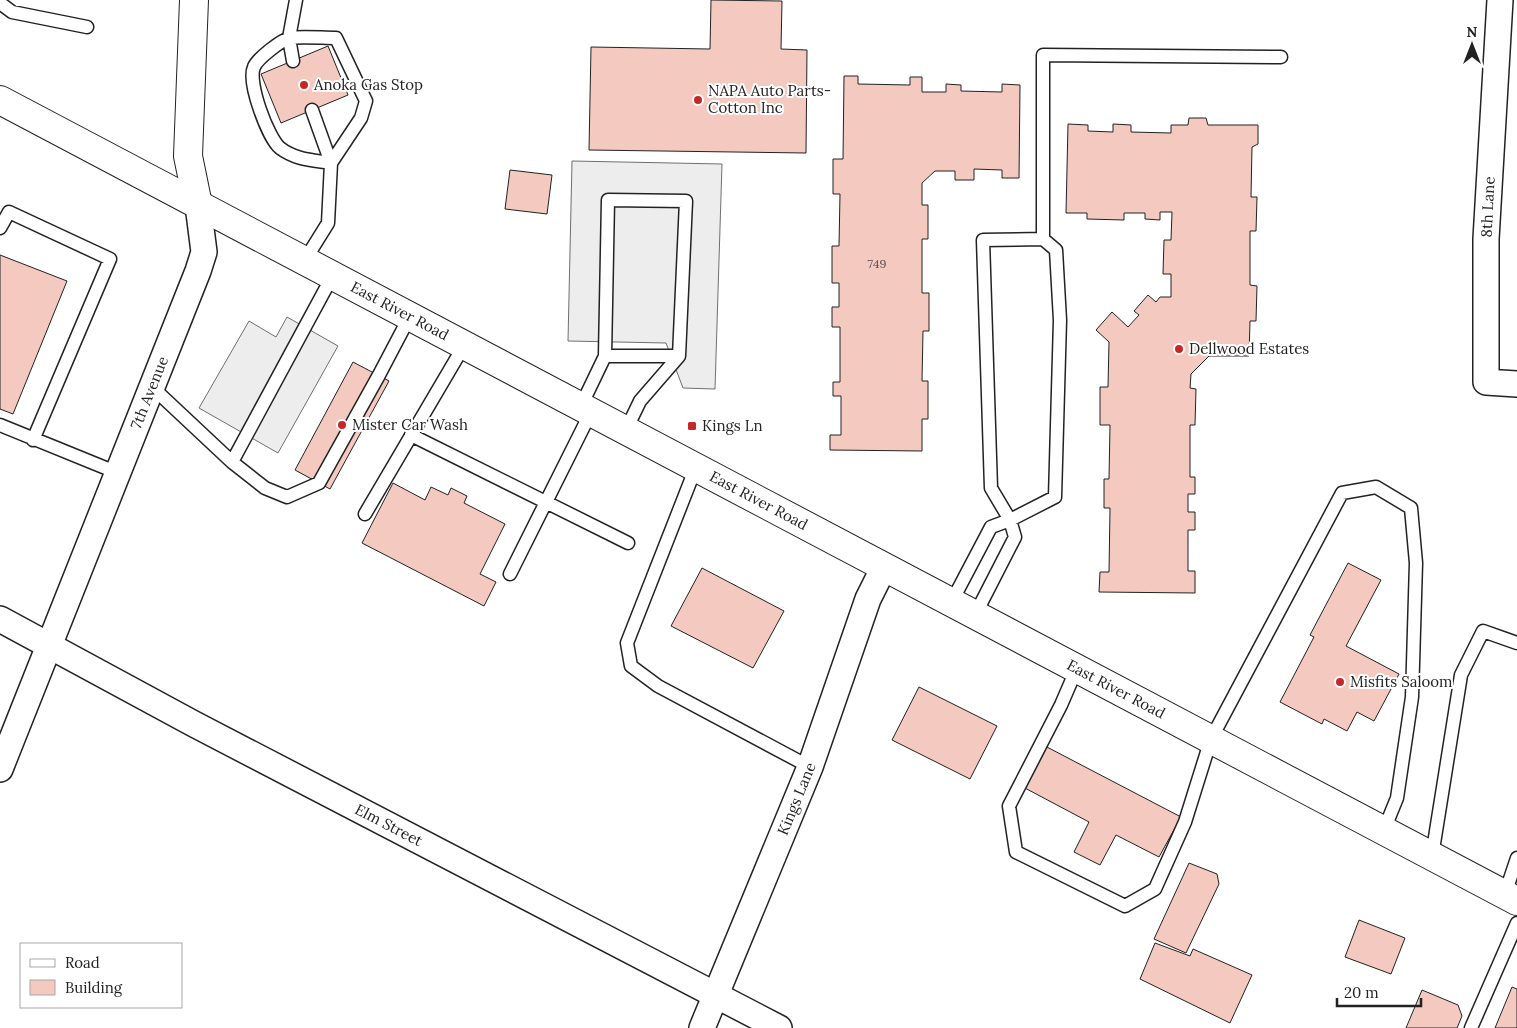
<svg xmlns="http://www.w3.org/2000/svg" width="1517" height="1028" font-family="Lora,serif">
<style>
.parking{fill:#ededed;stroke:#6f6f6f}
.building{fill:#f3c9c0;stroke:#222}
.lines{fill:none;stroke-linecap:round;stroke-linejoin:round}
.service-casing{stroke:#222;stroke-width:15}
.minor-casing{stroke:#222;stroke-width:28}
.tertiary-casing{stroke:#222;stroke-width:30}
.secondary-casing{stroke:#222;stroke-width:30}
.service{stroke:#fff;stroke-width:12}
.minor{stroke:#fff;stroke-width:25}
.tertiary{stroke:#fff;stroke-width:28}
.secondary{stroke:#fff;stroke-width:28}
.poi-dot{fill:#c62828;stroke:#fff;stroke-width:2}
.labels{text-anchor:middle;stroke-width:4;stroke-linejoin:round;paint-order:stroke}
.number-label{font-size:12px;fill:#564c4a}
.poi-label{font-size:15px;fill:#222;stroke:#fff;text-anchor:start}
.street-label{font-size:15px;fill:#222;stroke:#fff}
</style>
<rect width="100%" height="100%" fill="#fff"/>
<!-- parking -->
<path class="parking" d="M 572,161 L 722,164 L 715,389 L 683,388 L 666,343 L 568,341 Z
M 287,317 L 338,346 L 278,453 L 199,408 L 249,321 L 276,337 Z"/>
<!-- building -->
<path class="building" d="M 711,0 L 782,1 L 781,49 L 807,50 L 806,153 L 589,150 L 591,47 L 710,49 Z
M 328,46 L 348,95 L 281,123 L 261,74 Z
M 844,76 L 858,76 L 858,84 L 910,85 L 910,77 L 922,77 L 922,92 L 946,92 L 946,84 L 961,85 L 961,91 L 1002,92 L 1002,84 L 1020,85 L 1019,178 L 1002,178 L 1002,170 L 974,169 L 974,180 L 955,180 L 955,171 L 935,171 L 922,183 L 922,205 L 928,205 L 928,239 L 922,239 L 922,293 L 929,293 L 929,331 L 923,331 L 922,381 L 928,381 L 928,419 L 922,419 L 922,451 L 830,450 L 830,435 L 841,435 L 841,396 L 833,396 L 833,382 L 840,382 L 840,327 L 832,327 L 832,307 L 839,307 L 839,283 L 832,283 L 832,246 L 839,246 L 840,194 L 833,194 L 833,159 L 843,159 Z
M 1189,118 L 1206,118 L 1208,125 L 1258,125 L 1258,144 L 1252,147 L 1251,197 L 1257,197 L 1256,231 L 1250,231 L 1250,285 L 1257,286 L 1256,321 L 1250,321 L 1249,356 L 1209,356 L 1191,374 L 1190,388 L 1196,389 L 1195,425 L 1190,425 L 1190,477 L 1195,477 L 1195,494 L 1188,494 L 1188,512 L 1195,512 L 1195,530 L 1188,530 L 1188,571 L 1195,571 L 1195,593 L 1099,592 L 1100,572 L 1109,572 L 1110,508 L 1104,508 L 1104,479 L 1109,479 L 1110,425 L 1100,425 L 1100,387 L 1108,387 L 1109,342 L 1096,330 L 1112,312 L 1128,327 L 1139,315 L 1134,311 L 1148,295 L 1156,302 L 1160,297 L 1171,297 L 1171,274 L 1163,274 L 1164,240 L 1171,240 L 1172,212 L 1160,212 L 1160,220 L 1145,219 L 1145,213 L 1124,213 L 1124,220 L 1087,219 L 1087,213 L 1066,213 L 1068,124 L 1088,125 L 1088,131 L 1113,132 L 1113,124 L 1131,125 L 1131,132 L 1171,133 L 1171,125 L 1188,125 Z
M 510,170 L 552,175 L 547,214 L 505,209 Z
M 0,255 L 67,281 L 13,414 L 0,409 Z
M 353,362 L 389,381 L 330,489 L 295,470 Z
M 393,483 L 425,500 L 431,487 L 448,495 L 451,488 L 467,496 L 464,503 L 505,524 L 480,574 L 496,582 L 484,606 L 362,543 Z
M 1348,563 L 1381,580 L 1346,646 L 1399,674 L 1374,721 L 1357,712 L 1347,731 L 1324,719 L 1322,724 L 1280,702 L 1314,637 L 1310,635 Z
M 702,568 L 784,611 L 753,668 L 671,626 Z
M 919,687 L 997,726 L 970,779 L 892,740 Z
M 1045,746 L 1181,817 L 1159,857 L 1116,835 L 1100,865 L 1074,852 L 1089,822 L 1023,787 Z
M 1189,863 L 1217,874 L 1219,884 L 1186,953 L 1154,939 Z
M 1359,920 L 1405,938 L 1391,974 L 1345,957 Z
M 1155,943 L 1190,956 L 1193,949 L 1252,975 L 1230,1023 L 1140,979 Z
M 1512,987 L 1517,989 L 1517,1028 L 1495,1028 Z
M 1422,990 L 1458,1005 L 1462,1016 L 1457,1028 L 1406,1028 Z"/>
<g class="lines">
<!-- service casing -->
<g class="service-casing">
<path id="service" d="M 0,3 L 12,12 L 87,27
M 293,61 L 289,38 L 296,0
M 312,110 L 331,163
M 0,228 L 9,212 L 110,259 L 33,440
M 1043,239 L 1056,250 L 1060,320 L 1055,497 L 1010,520 L 991,488 L 983,240 L 1043,239 L 1043,55 L 1281,57
M 305,260 L 328,223 L 331,163 C 312,160 296,160 280,148 C 268,138 247,82 254,67 C 257,59 281,40 290,38 C 300,36 323,38 336,38 L 366,101 L 361,118 L 331,163
M 605,356 L 679,356
M 152,387 L 232,462 L 265,488 L 287,497 L 319,483 L 379,375 L 410,316
M 581,406 L 605,356 L 608,200 L 686,201 L 679,356 L 640,401 L 626,430
M 0,425 L 118,473
M 411,435 L 628,543
M 232,462 L 333,275
M 696,467 L 627,643 L 631,666 L 658,686 L 810,767
M 365,514 L 465,344
M 510,574 L 591,412
M 951,603 L 991,527 L 1010,520 L 1015,537 L 975,615
M 1077,668 L 1061,705 L 1009,806 L 1016,852 L 1125,906 L 1155,889 L 1185,822 L 1211,739 L 1342,493 L 1376,487 L 1411,508 L 1416,563 L 1412,697 L 1397,798 L 1384,830
M 1432,856 L 1461,675 L 1483,631 L 1517,643
M 1505,894 L 1517,858
M 1471,1028 L 1517,923"/>
</g>
<!-- minor casing -->
<g class="minor-casing">
<g id="minor">
<path d="M 1500,0 L 1486,239 L 1486,382 L 1517,384"/>
<path id="s1" d="M 0,619 L 194,724 L 779,1028"/>
<path id="s2" d="M 0,769 L 198,271 L 204,252 L 198,205"/>
<path id="s3" d="M 702,1028 L 810,767 L 868,599 L 884,567"/>
</g>
</g>
<!-- tertiary casing -->
<g class="tertiary-casing">
<path id="tertiary" d="M 194,0 L 188,156 L 198,205"/>
</g>
<!-- secondary casing -->
<g class="secondary-casing">
<g id="secondary">
<path id="s4" d="M 0,100 L 1517,901"/>
</g>
</g>
<!-- service -->
<use href="#service" class="service"/>
<!-- minor -->
<use href="#minor" class="minor"/>
<!-- tertiary -->
<use href="#tertiary" class="tertiary"/>
<!-- secondary -->
<use href="#secondary" class="secondary"/>
</g>
<!-- markers -->
<g class="poi-dot">
<circle cx="304" cy="85" r="5"/>
<circle cx="698" cy="100" r="5"/>
<circle cx="1179" cy="349" r="5"/>
<circle cx="342" cy="425" r="5"/>
<rect x="687" y="421" width="10" height="10" rx="2.5"/>
<circle cx="1340" cy="682" r="5"/>
</g>
<g class="labels">
<!-- number labels -->
<g class="number-label">
<text x="877" y="268">749</text>
</g>
<!-- poi labels -->
<g class="poi-label">
<text x="314" y="90">Anoka Gas Stop</text>
<text x="708" y="96">NAPA Auto Parts-<tspan x="708" dy="17">Cotton Inc</tspan></text>
<text x="1189" y="354">Dellwood Estates</text>
<text x="352" y="430">Mister Car Wash</text>
<text x="702" y="431">Kings Ln</text>
<text x="1350" y="687">Misfits Saloom</text>
</g>
<!-- street labels -->
<g class="street-label">
<text transform="translate(1488 207) rotate(-87)" y="5">8th Lane</text>
<text dy="5" stroke="none"><textPath href="#s4" startOffset="452">East River Road</textPath></text>
<text dy="5" stroke="none"><textPath href="#s2" startOffset="405">7th Avenue</textPath></text>
<text dy="5" stroke="none"><textPath href="#s4" startOffset="858">East River Road</textPath></text>
<text dy="5" stroke="none"><textPath href="#s4" startOffset="1262">East River Road</textPath></text>
<text dy="5" stroke="none"><textPath href="#s3" startOffset="248">Kings Lane</textPath></text>
<text dy="5" stroke="none"><textPath href="#s1" startOffset="440">Elm Street</textPath></text>
</g>
</g>
<!-- legend -->
<rect x="20" y="943" width="162" height="65" fill="#ffffff" stroke="#a7a7a7"/>
<rect x="30" y="959" width="25" height="8" fill="#ffffff" stroke="#a7a7a7"/>
<text x="65" y="968" font-size="15" fill="#222222">Road</text>
<rect x="30" y="980" width="25" height="15" fill="#f3c9c0" stroke="#a7a7a7"/>
<text x="65" y="993" font-size="15" fill="#222222">Building</text>
<!-- north arrow -->
<g transform="translate(1472 45)" stroke="#ffffff" stroke-width="4" paint-order="stroke">
<path d="M0-4L9 19L0 12L-9 19Z" fill="#222222"/>
<text y="-8" font-size="14" font-weight="bold" text-anchor="middle" fill="#222222">N</text>
</g>
<!-- scale -->
<path d="M1337 998v8h84v-8" fill="none" stroke="#222222" stroke-width="2.5"/>
<text x="1344" y="998" font-size="15" fill="#222222" stroke="#ffffff" stroke-width="4" paint-order="stroke">20 m</text>
</svg>
